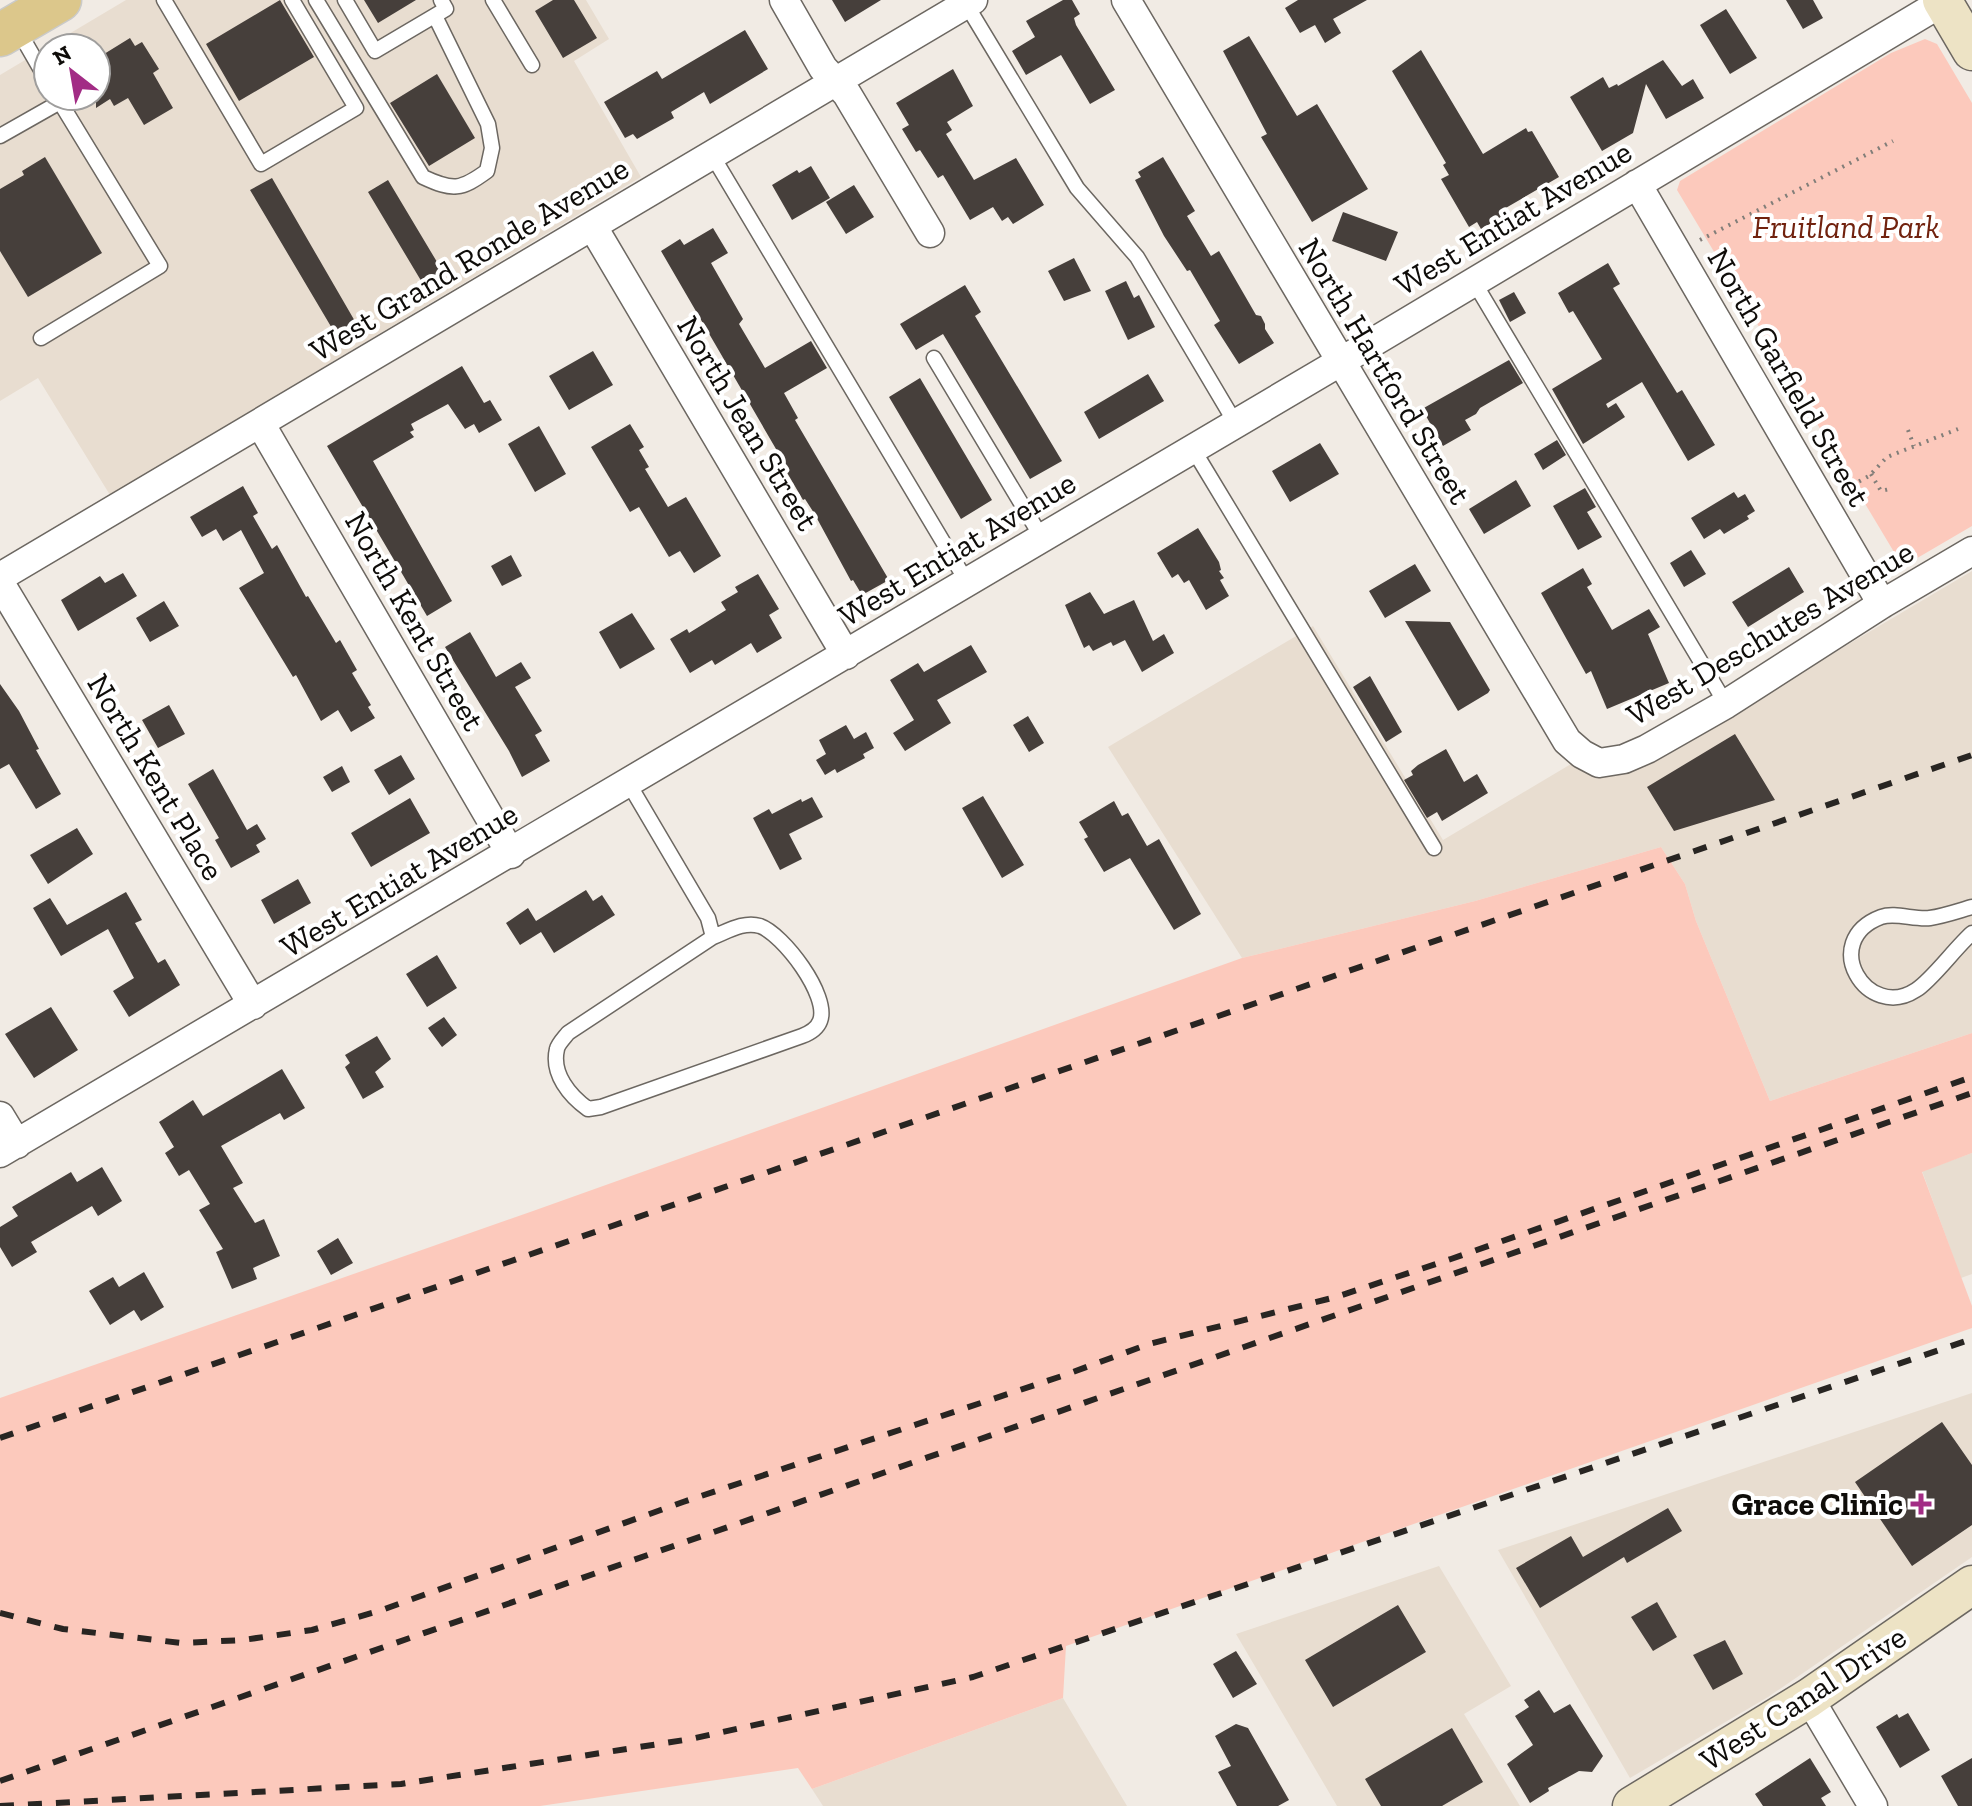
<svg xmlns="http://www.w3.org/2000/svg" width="1972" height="1806" font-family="'Zilla Slab',serif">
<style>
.built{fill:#e8ddd0;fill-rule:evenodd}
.green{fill:#fcc9bc}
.building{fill:#463f3b}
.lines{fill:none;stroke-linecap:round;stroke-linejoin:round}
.lane-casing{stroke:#6c6761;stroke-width:17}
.street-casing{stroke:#6c6761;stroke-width:31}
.secondary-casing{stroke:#6c6761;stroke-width:41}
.primary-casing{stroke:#cacac9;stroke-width:45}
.path{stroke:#827e79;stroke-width:4;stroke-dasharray:2 6;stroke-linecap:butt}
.lane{stroke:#fff;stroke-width:14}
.street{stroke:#fff;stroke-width:28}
.secondary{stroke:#ede3c5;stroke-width:38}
.primary{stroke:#dcc78b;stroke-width:42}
.rail{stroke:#282522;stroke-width:6;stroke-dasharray:14 14;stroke-linecap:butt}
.poi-dot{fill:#a22c85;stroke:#fff;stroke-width:3}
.labels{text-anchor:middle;stroke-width:8;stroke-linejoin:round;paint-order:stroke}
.street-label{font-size:32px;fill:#0e0c09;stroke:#fff}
.park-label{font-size:32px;font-style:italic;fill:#71220e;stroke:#fff}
.poi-label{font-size:32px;font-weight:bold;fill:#0e0c09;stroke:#fff;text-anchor:end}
</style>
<rect width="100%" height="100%" fill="#f1ebe4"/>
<!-- built -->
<path class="built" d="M 126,0 L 586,0 L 609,39 L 574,61 L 641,177 L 110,495 L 38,378 L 0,401 L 0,75 ZM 48,48 L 96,48 L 96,96 L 48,96 Z
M 1972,571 L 1972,1033 L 1770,1101 L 1696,921 L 1685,884 L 1661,847 L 1475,901 L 1242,958 L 1108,747 L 1313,626 L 1443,840 L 1571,764 L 1600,773 L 1636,770 Z
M 1972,1153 L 1972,1274 L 1961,1278 L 1922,1171 Z
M 1972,1393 L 1972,1557 L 1768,1697 L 1630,1778 L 1498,1550 Z
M 1439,1566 L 1511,1686 L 1464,1714 L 1520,1806 L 1337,1806 L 1236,1634 Z
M 1063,1698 L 1127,1806 L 823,1806 L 812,1789 Z"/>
<!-- green -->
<path class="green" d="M 1925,39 L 1937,44 L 1972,103 L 1972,526 L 1907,564 L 1900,562 L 1677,190 L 1680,181 L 1891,53 Z
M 1661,847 L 1685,884 L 1696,921 L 1770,1101 L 1972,1033 L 1972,1153 L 1922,1172 L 1972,1306 L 1972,1328 L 1066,1646 L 1063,1698 L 812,1789 L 798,1768 L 540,1806 L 0,1806 L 0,1398 L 533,1211 L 1242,958 L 1475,901 Z"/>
<!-- building -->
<path class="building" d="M 280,0 L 314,57 L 239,101 L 206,44 Z
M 364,0 L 416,0 L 378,23 Z
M 553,0 L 574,0 L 597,38 L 563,58 L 535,11 Z
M 832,0 L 881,0 L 845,22 Z
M 1063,0 L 1072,0 L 1080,14 L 1074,18 L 1076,25 L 1115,90 L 1090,104 L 1061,55 L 1026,75 L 1012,51 L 1035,37 L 1026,21 Z
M 1298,0 L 1367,0 L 1333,19 L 1341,33 L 1325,43 L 1315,25 L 1300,33 L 1285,8 Z
M 1786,0 L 1813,0 L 1823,18 L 1803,29 Z
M 1726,9 L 1757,58 L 1730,74 L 1700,25 Z
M 745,30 L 768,69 L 710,104 L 704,92 L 671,112 L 674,118 L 637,139 L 633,134 L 625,138 L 604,102 L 657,71 L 662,79 Z
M 1249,36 L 1297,116 L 1317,104 L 1368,189 L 1312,222 L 1261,137 L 1267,134 L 1223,51 Z
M 130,38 L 135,46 L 142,42 L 159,69 L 153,73 L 173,108 L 144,125 L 128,98 L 114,106 L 110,99 L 96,108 L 96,59 Z
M 1421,50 L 1483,154 L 1526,128 L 1528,132 L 1532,131 L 1559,177 L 1504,209 L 1507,214 L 1481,229 L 1477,222 L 1469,227 L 1441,179 L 1449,175 L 1443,165 L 1446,163 L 1392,71 Z
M 1663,60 L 1682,86 L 1693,79 L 1704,98 L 1666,119 L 1646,84 L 1633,133 L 1602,151 L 1570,97 L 1603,77 L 1609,88 L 1617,84 L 1618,86 Z
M 953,69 L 973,106 L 947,122 L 952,130 L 946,134 L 974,180 L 1016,158 L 1044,205 L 1013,224 L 1008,217 L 1002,221 L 993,207 L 970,220 L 943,175 L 938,178 L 920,150 L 916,152 L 902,129 L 909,125 L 896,103 Z
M 437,74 L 475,138 L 429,166 L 390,103 Z
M 45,157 L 102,253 L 28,297 L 0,251 L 0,189 L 24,175 L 22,171 Z
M 1163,157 L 1195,211 L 1187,216 L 1211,256 L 1219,251 L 1256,315 L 1261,316 L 1265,324 L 1265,329 L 1274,343 L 1239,364 L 1214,325 L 1220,321 L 1190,270 L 1187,271 L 1164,236 L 1135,180 L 1141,177 L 1138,172 Z
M 811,166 L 830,198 L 792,220 L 772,185 L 797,170 L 799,173 Z
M 272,178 L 356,323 L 336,335 L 250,190 Z
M 388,180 L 443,272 L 423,284 L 368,192 Z
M 854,185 L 874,217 L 846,234 L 826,202 Z
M 1343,212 L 1398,232 L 1386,261 L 1332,241 Z
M 713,228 L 728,253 L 711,263 L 743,319 L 739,324 L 765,368 L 811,341 L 827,368 L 784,393 L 798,418 L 795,420 L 889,580 L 862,595 L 853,580 L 851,581 L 814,513 L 805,499 L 803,500 L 782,464 L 784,463 L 776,449 L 661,251 L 680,239 L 684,245 Z
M 1074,258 L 1091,291 L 1064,301 L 1048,271 Z
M 1608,263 L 1620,284 L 1613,288 L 1677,393 L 1682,390 L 1715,445 L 1688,461 L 1642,382 L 1606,404 L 1608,408 L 1616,403 L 1625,417 L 1583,444 L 1552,389 L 1602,359 L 1573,311 L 1569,313 L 1558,293 Z
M 1126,281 L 1134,298 L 1139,295 L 1155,327 L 1128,340 L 1105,291 Z
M 965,285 L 981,312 L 975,316 L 1062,461 L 1030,479 L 943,334 L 916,350 L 900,324 Z
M 1514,292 L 1526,313 L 1510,322 L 1499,300 Z
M 593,351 L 613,385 L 569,410 L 549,376 Z
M 1509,360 L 1523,383 L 1480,408 L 1476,414 L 1465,420 L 1471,430 L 1443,446 L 1422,409 Z
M 462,366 L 484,403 L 490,400 L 502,420 L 479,433 L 474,424 L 465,429 L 448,404 L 411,424 L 414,430 L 410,432 L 414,437 L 373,461 L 452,601 L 427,616 L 327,446 Z
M 1148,374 L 1164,401 L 1099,439 L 1084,412 Z
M 920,378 L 992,500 L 961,519 L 889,397 Z
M 630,424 L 644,447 L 639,450 L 649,467 L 645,469 L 668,507 L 686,497 L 721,556 L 694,573 L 680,551 L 669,557 L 639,507 L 630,512 L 591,447 Z
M 539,426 L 566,474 L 535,492 L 508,444 Z
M 1557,440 L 1566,455 L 1543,470 L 1534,454 Z
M 1320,443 L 1339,474 L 1290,502 L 1272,471 Z
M 1516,480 L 1531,506 L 1484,534 L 1469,509 Z
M 243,486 L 258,513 L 253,516 L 272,549 L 277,545 L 306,597 L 308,596 L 336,643 L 340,640 L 357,670 L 352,673 L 371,705 L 368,707 L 375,718 L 351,732 L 338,710 L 321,721 L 296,675 L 293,677 L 239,588 L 264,573 L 241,530 L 223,541 L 216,529 L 202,537 L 190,517 Z
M 1585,488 L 1596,507 L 1587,512 L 1602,537 L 1578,550 L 1553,506 Z
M 1734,492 L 1738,498 L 1745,494 L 1755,511 L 1747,516 L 1749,519 L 1724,534 L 1720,529 L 1704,539 L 1691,518 Z
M 1198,528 L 1219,562 L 1221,570 L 1219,571 L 1224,578 L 1220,580 L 1229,596 L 1206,610 L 1189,580 L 1184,583 L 1178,574 L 1172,578 L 1157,553 Z
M 1691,550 L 1706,574 L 1684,587 L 1670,563 Z
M 511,555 L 522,576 L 502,586 L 491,566 Z
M 1415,564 L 1431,591 L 1385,618 L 1369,591 Z
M 1789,567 L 1804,592 L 1748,627 L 1732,602 Z
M 1583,568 L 1592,584 L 1587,587 L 1612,630 L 1649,609 L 1660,627 L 1648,634 L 1669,683 L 1607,709 L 1591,671 L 1586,674 L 1541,593 Z
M 123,573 L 137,596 L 78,631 L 61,600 L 100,576 L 105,583 Z
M 758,574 L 779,609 L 769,615 L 782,638 L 757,653 L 751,643 L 715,665 L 712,660 L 690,673 L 670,639 L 687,629 L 689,633 L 726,610 L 721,602 L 738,592 L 735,587 Z
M 1090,592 L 1104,614 L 1134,600 L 1153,641 L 1164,634 L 1174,653 L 1142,672 L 1125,640 L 1113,646 L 1111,642 L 1093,651 L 1089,645 L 1084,648 L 1065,605 Z
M 164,601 L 179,626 L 150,642 L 136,618 Z
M 632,613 L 655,649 L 620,669 L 599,632 Z
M 1405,621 L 1450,622 L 1490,690 L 1488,693 L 1458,711 Z
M 470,632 L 496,677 L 521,662 L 531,678 L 515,687 L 542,731 L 535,735 L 550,761 L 522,777 L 509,751 L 445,647 Z
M 971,645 L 987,672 L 937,700 L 951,723 L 905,751 L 893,733 L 914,720 L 890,680 L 918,663 L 924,672 Z
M 1370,676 L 1402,732 L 1386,742 L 1353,687 Z
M 0,684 L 19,711 L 39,749 L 36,750 L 61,794 L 36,809 L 9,764 L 0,769 Z
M 169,705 L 185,734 L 158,748 L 142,720 Z
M 1028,716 L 1044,743 L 1029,752 L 1013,725 Z
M 846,725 L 854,739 L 866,732 L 874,748 L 863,754 L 865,758 L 837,773 L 835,769 L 825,775 L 816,760 L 826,754 L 819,740 Z
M 1735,734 L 1775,800 L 1674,831 L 1647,787 Z
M 1446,749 L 1464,782 L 1477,774 L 1488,793 L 1442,821 L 1437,812 L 1427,818 L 1404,780 L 1413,775 L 1411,771 L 1418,765 Z
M 401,755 L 415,779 L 389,795 L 374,770 Z
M 342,766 L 350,782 L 332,792 L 323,777 Z
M 213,769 L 247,830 L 257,824 L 266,839 L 256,845 L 260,852 L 231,868 L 215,840 L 219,838 L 188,784 Z
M 983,796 L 1024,865 L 1002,878 L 962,808 Z
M 812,797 L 823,817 L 789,834 L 802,859 L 780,870 L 753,818 L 769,809 L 772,814 L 801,799 L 802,802 Z
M 410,798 L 430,833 L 371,867 L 351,833 Z
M 1114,801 L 1122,816 L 1128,813 L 1147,846 L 1159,839 L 1201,914 L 1174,930 L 1130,858 L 1104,872 L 1084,839 L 1088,837 L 1079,822 Z
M 77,828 L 93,854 L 48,884 L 30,855 Z
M 298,879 L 311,903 L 274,924 L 261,900 Z
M 586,890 L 593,901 L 602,895 L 615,915 L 554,953 L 541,932 L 520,945 L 506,923 L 528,908 L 536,921 Z
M 126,892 L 142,920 L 135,923 L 158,963 L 165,959 L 180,985 L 129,1017 L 113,991 L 134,978 L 108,929 L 61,956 L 33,908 L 50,898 L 67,925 Z
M 437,955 L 457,988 L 427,1007 L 406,974 Z
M 51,1007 L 78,1050 L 34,1078 L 5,1034 Z
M 444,1017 L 457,1035 L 442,1047 L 428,1028 Z
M 377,1036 L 391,1059 L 375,1072 L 384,1087 L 363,1099 L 345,1067 L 350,1063 L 345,1055 Z
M 282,1069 L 305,1108 L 284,1120 L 280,1113 L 221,1146 L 243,1183 L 233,1188 L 255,1223 L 264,1219 L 280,1256 L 253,1268 L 257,1279 L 232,1289 L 216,1252 L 223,1249 L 199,1210 L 210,1204 L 189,1170 L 179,1176 L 165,1153 L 174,1147 L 159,1122 L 193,1100 L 203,1116 Z
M 102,1167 L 122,1201 L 98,1216 L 92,1206 L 31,1242 L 37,1252 L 12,1267 L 0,1247 L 0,1227 L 18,1216 L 12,1207 L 71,1172 L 77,1182 Z
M 338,1238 L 353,1263 L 331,1275 L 317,1251 Z
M 144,1272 L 164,1307 L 141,1321 L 134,1310 L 110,1325 L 89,1291 L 113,1277 L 119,1287 Z
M 1942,1422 L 1972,1465 L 1972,1525 L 1912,1566 L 1855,1482 Z
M 1668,1508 L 1682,1531 L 1627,1563 L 1624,1557 L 1540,1608 L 1516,1568 L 1571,1536 L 1583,1557 Z
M 1657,1602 L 1677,1637 L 1653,1651 L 1631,1617 Z
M 1398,1605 L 1426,1652 L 1333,1707 L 1305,1660 Z
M 1725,1640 L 1743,1674 L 1713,1690 L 1693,1655 Z
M 1236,1651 L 1257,1684 L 1233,1698 L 1213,1664 Z
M 1539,1690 L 1554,1713 L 1570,1704 L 1603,1756 L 1592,1772 L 1579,1771 L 1548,1788 L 1549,1791 L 1530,1803 L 1507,1764 L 1533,1745 L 1515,1716 L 1529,1707 L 1524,1700 Z
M 1908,1713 L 1930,1750 L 1900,1768 L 1876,1727 L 1897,1714 L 1899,1718 Z
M 1236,1724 L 1248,1728 L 1289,1800 L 1278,1806 L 1237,1806 L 1218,1772 L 1231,1766 L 1215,1736 Z
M 1452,1728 L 1483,1782 L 1442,1806 L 1381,1806 L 1365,1779 Z
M 1810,1758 L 1831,1792 L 1821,1798 L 1826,1806 L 1763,1806 L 1755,1794 Z
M 1972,1758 L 1972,1806 L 1958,1806 L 1941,1776 Z"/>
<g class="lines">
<!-- lane casing -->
<g class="lane-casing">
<path id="lane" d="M 164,0 L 261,164 L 356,108 L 292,0
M 316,0 L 423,177 C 453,191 461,190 487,171 L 492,148 L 488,124 L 435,16
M 345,0 L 375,51 L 446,9 L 441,0
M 493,0 L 532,65
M 966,4 L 1077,188 L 1137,257 L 1236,424
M 18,30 L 48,82
M 0,136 L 60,102 L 160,266 L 41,338
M 712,155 L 967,582
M 1474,282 L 1726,704
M 934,358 L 1042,538
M 1193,449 L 1434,848
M 629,784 L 708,918 L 713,937 L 568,1033 C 565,1037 558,1044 557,1049 C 551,1074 570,1096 588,1109 L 601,1107 L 802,1036 C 810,1033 817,1029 820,1021 C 830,996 783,934 760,926 C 744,921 728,931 713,937
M 1972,907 C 1958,911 1944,916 1930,918 C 1915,920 1895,912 1881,917 C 1818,941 1867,1022 1916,990 C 1932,980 1955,948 1972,933"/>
</g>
<!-- street casing -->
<g class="street-casing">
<path id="street" d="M 784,0 L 823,68 L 847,94 L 930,233
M 1126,0 L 1567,741 L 1582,754 L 1599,763 L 1624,759 L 1647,749 L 1726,704 L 1882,604 L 1972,551
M 1637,184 L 1882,604
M 593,227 L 846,655
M 260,423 L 511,854
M 0,577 L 973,0
M 0,583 L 253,1005
M 0,1116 L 17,1144
M 0,1153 L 1340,362 L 1946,0
M 1809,1698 L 1873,1806"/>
</g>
<!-- secondary casing -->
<g class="secondary-casing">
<path id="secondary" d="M 1942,0 L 1972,51
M 1632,1806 L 1809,1698 L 1972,1585"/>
</g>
<!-- primary casing -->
<g class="primary-casing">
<path id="primary" d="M 0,35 L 60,0"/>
</g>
<!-- path -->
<path class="path" d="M 1700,240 L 1893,141
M 1908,430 L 1914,446
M 1871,474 L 1881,491 L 1890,489
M 1845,489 L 1869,476 L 1887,457 L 1958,429"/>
<!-- lane -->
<use href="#lane" class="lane"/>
<!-- street -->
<use href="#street" class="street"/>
<!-- secondary -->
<use href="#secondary" class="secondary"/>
<!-- primary -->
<use href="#primary" class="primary"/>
<!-- rail -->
<path class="rail" d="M 0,1438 L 1972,755
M 0,1613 L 63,1629 L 181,1643 L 243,1640 L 312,1630 L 379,1611 L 683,1502 L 1062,1376 L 1149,1344 L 1336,1297 L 1451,1259 L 1972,1077
M 0,1781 L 1972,1093
M 0,1806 L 401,1784 L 691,1739 L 973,1677 L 1972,1339"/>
</g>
<!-- markers -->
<path class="poi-dot" d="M1917 1492h8v8h8v8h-8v8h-8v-8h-8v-8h8z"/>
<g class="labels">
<!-- street labels -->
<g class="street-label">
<text transform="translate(1513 218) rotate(-31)" y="11">West Entiat Avenue</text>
<text transform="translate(469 259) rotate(-31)" y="11">West Grand Ronde Avenue</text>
<text transform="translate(1385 371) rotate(59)" y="11">North Hartford Street</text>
<text transform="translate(1789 377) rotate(60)" y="11">North Garfield Street</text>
<text transform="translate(748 423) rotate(59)" y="11">North Jean Street</text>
<text transform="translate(957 549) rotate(-31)" y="11">West Entiat Avenue</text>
<text transform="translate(415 621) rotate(60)" y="11">North Kent Street</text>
<text transform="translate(1770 633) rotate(-31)" y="11">West Deschutes Avenue</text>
<text transform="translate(156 777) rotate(59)" y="11">North Kent Place</text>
<text transform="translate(399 880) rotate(-31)" y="11">West Entiat Avenue</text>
<text transform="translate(1803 1698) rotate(-33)" y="11">West Canal Drive</text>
</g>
<!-- park labels -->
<g class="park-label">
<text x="1846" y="238">Fruitland Park</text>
</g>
<!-- poi labels -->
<g class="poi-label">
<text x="1903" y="1515">Grace Clinic</text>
</g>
</g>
<!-- north arrow -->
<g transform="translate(72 72) rotate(329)"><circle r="38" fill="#ffffff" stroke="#9f9e9d" stroke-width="2"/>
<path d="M0-6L14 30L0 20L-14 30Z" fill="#a22c85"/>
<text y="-12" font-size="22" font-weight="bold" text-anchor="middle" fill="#0e0c09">N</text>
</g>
</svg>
